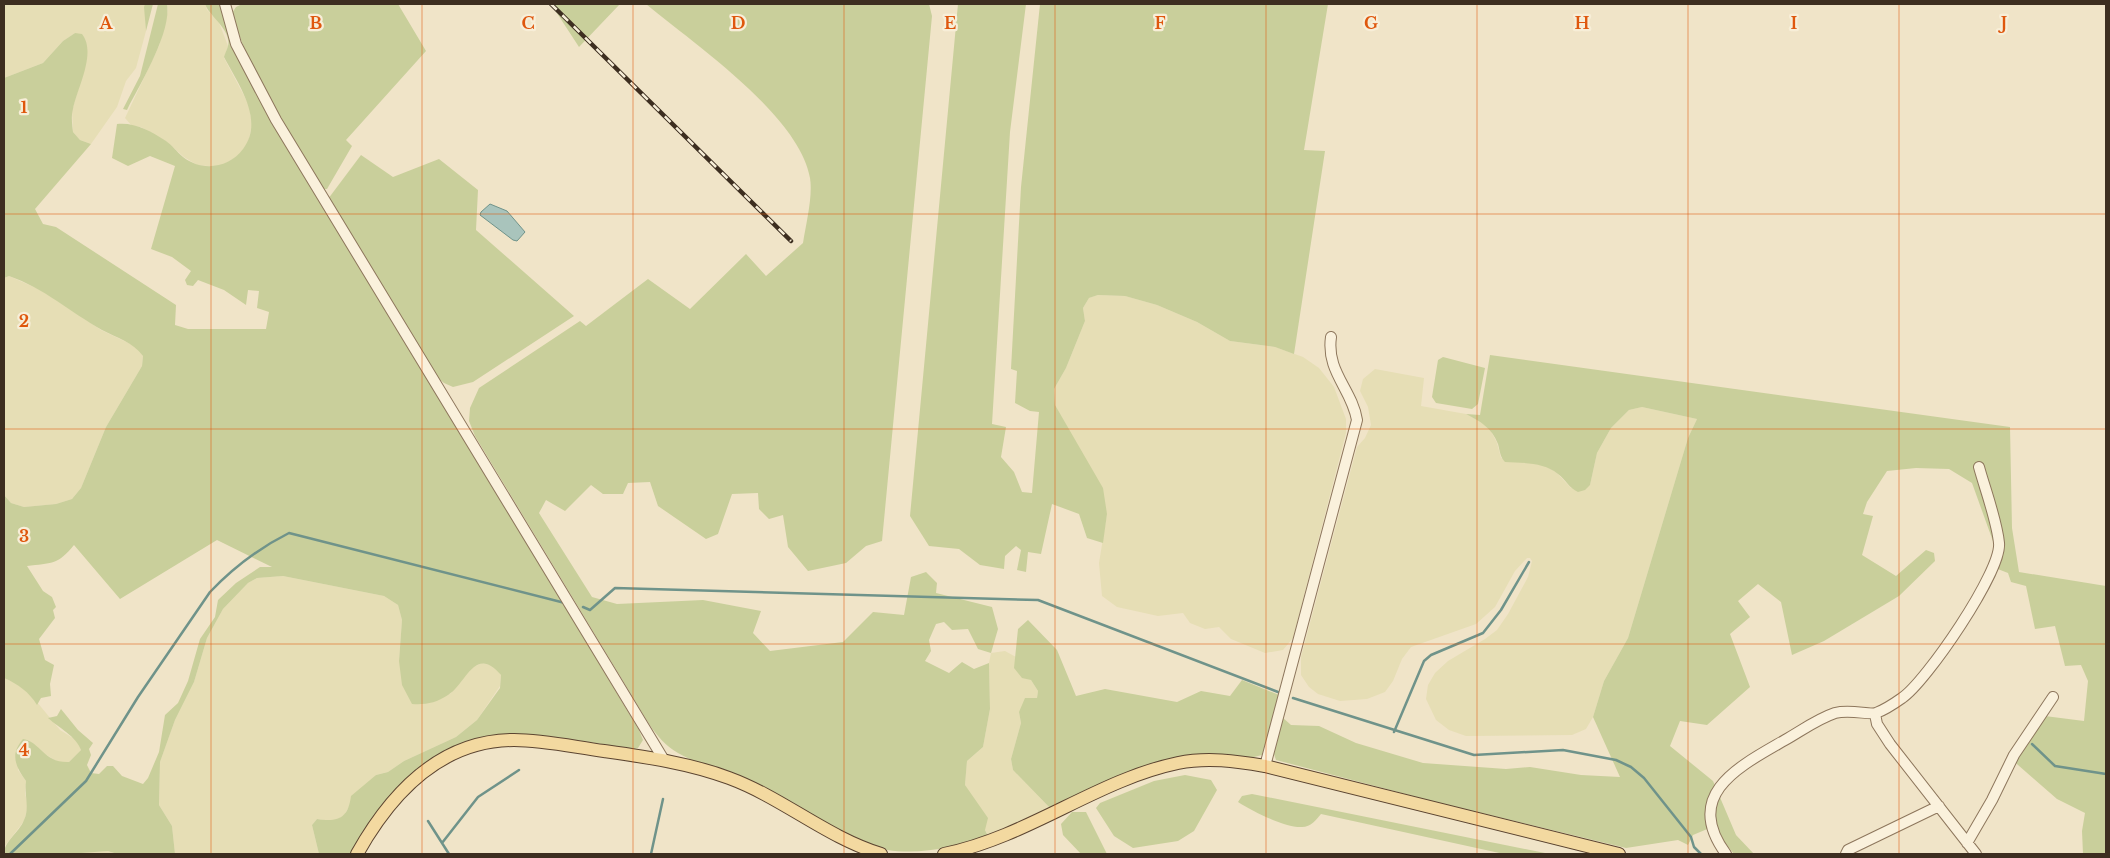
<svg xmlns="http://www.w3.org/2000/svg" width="2110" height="858" font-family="'Libre Baskerville',serif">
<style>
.farmland{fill:#e6deb5}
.green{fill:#c9cf9b}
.water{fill:#a9c4bc;stroke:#6f938a}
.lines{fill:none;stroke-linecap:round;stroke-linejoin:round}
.stream{stroke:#6f938a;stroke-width:2.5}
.minor-casing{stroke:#8d765c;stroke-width:12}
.major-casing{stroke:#5b4430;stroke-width:14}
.minor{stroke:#faf1dc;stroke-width:10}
.major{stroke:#f3d9a0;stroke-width:12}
.rail-casing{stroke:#3d2e20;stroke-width:4.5}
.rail{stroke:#f7eed8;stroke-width:2.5;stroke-dasharray:8;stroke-linecap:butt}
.grid{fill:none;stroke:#df570d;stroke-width:1;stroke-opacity:0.55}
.grid-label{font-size:16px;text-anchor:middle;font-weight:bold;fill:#df570d;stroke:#f7eed8;stroke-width:4.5;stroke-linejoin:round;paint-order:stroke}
</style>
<rect width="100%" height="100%" fill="#f0e4c8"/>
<!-- farmland -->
<path class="farmland" d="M 4,4 L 145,4 L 146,31 L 136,68 L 126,81 L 117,107 L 91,144 L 80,140 L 73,132 L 72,111 L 87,58 L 75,33 L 63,41 L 43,63 L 4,78 Z
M 167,4 L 205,4 L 207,10 L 218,20 L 228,46 L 224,58 L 249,105 L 252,125 L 248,143 L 238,156 L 219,167 L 197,165 L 184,157 L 167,142 L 141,127 L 132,126 L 125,118 L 159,46 L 168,10 Z
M 9,276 L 43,291 L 101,330 L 137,347 L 143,356 L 142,366 L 106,427 L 81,488 L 72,499 L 56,504 L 24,507 L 11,503 L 4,495 L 4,278 Z
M 1098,295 L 1125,296 L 1157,305 L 1197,322 L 1230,341 L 1275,347 L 1303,357 L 1319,368 L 1334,387 L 1346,419 L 1346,433 L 1293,638 L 1283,650 L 1265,653 L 1231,639 L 1219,627 L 1205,629 L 1190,623 L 1183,613 L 1158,616 L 1117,607 L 1102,596 L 1099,563 L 1107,514 L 1055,405 L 1054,389 L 1066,368 L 1085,321 L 1083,308 L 1089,298 Z
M 1375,369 L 1424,378 L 1421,406 L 1466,414 L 1480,421 L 1490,429 L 1497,443 L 1501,458 L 1543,465 L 1556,472 L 1571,488 L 1590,485 L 1597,453 L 1611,428 L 1629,410 L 1642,407 L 1697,419 L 1688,438 L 1628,638 L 1604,681 L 1593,717 L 1586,729 L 1572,735 L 1466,736 L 1449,730 L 1436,720 L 1426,699 L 1428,685 L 1435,673 L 1448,661 L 1485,639 L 1497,630 L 1508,614 L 1528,577 L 1532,561 L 1530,558 L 1527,558 L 1515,571 L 1495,607 L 1476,624 L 1411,647 L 1402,659 L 1393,681 L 1385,692 L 1367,699 L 1340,701 L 1318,694 L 1309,687 L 1301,675 L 1301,657 L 1357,447 L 1365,438 L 1371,425 L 1368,407 L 1360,391 L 1363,379 Z
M 283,576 L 384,596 L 398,605 L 402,620 L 399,661 L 450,694 L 469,669 L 482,663 L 494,666 L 501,675 L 500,686 L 477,720 L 456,737 L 404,761 L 388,772 L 376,775 L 350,805 L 343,817 L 332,821 L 317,819 L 312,825 L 319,854 L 175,854 L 172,826 L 159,805 L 160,762 L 175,720 L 194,682 L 207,638 L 223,609 L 248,583 L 257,578 Z
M 1005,651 L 1016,657 L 1015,668 L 1031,680 L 1038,691 L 1037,698 L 1019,712 L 1021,723 L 1011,759 L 1013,770 L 1050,808 L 988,836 L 965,785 L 967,761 L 983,747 L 990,709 L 989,663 L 991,653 Z
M 4,678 L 16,683 L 32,696 L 60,730 L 78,741 L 81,750 L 69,762 L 58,762 L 40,751 L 28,740 L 18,770 L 26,781 L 25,793 L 28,806 L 24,821 L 4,847 Z
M 108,851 L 117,854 L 68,854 L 71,853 Z"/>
<!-- green -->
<path class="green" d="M 145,4 L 153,4 L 146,31 L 144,7 Z
M 158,4 L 167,4 C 172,32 140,84 127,110 L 123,109 L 140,76 Z
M 205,4 L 220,4 L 233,46 L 444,406 L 639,730 L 643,740 L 638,748 L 633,749 C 594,743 554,735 515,734 C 440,732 383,792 351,854 L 319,854 L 312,825 L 317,819 C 338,822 348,819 351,796 L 376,775 L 388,772 L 404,761 L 456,737 L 477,720 L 500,688 L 501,675 C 475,644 466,684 448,695 C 436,703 425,705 412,704 L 402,685 L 399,661 L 402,620 L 398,605 L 384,596 L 283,576 L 257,578 L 248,583 L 223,609 L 207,638 L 194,682 L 175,720 L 160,762 L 159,805 L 172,826 L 175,854 L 117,854 L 108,851 L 68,854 L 4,854 C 4,841 19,833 24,820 C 30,807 24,795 26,781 C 15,766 10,754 23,739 C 41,742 43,763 69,762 L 81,750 C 76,736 59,728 48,718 L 57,716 L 61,709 L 78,730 L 93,743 L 89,749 L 91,755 L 87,765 L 91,773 L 99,774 L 107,766 L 113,766 L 122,776 L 143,784 L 148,778 L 159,752 L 165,715 L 178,703 L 188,681 L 200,639 L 215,617 L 218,600 L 236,583 L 260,567 L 272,567 L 217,540 L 120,599 L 74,545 C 58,565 51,563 27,566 L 43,591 L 52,597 L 56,607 L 53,610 L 55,618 L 39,639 L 45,660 L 54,665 L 50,684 L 51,696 L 41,698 L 37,705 C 29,692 18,684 4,678 L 4,495 L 11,503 L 24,507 L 56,504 L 72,499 L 81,488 L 106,427 L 142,366 L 143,356 C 133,342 117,338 102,330 C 70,312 44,288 9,276 L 4,278 L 4,78 L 43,63 L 63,41 L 75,33 L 82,34 C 97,53 77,88 73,109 C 71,116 72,124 73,132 L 80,140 L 91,144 L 35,209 L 43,224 L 56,227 L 176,305 L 175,325 L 188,329 L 266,329 L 269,312 L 257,308 L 259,291 L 248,290 L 246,305 L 224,290 L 198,280 L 193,286 L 187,285 L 185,280 L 191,271 L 172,257 L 151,249 L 175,166 L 150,156 L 128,166 L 112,158 L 117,124 C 134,122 151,131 166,141 C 172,145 177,152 183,157 C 202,172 229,168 243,149 C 265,120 238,84 224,57 C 225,53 227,50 228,46 C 232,30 209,16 205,4 Z
M 242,4 L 398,4 L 426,51 L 346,140 L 352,146 L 327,189 L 322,189 C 289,133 250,76 232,13 L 236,7 Z
M 551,4 L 620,4 L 579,47 Z
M 646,4 L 929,4 L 932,16 L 882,541 L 866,546 L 846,563 L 808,571 L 788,547 L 783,515 L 769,519 L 759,509 L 758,493 L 732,494 L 718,534 L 706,539 L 658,506 L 650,482 L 628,483 L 623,494 L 603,494 L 591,485 L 565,511 L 546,500 L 539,513 L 592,597 L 617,604 L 703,600 L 761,611 L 753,633 L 770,651 L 843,642 L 873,612 L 904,615 L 911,577 L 926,572 L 937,583 L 936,593 L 992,607 L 998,629 L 991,653 L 978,649 L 968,629 L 952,630 L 944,622 L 936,624 L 929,640 L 931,651 L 925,661 L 949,673 L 962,662 L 974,669 L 989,663 L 990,709 L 983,747 L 967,761 L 965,785 L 988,818 L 985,830 L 988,836 C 955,847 922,855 887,850 C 836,841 795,801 749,780 C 726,769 700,766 678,753 C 666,746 657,736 649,724 L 475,436 L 469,421 L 470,408 L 479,388 L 580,321 L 586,326 L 648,279 L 690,309 L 746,254 L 766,276 L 803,243 C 806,224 813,196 810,178 C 799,115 694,44 646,4 Z
M 958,4 L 1026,4 L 1010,132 L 992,424 L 1006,427 L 1001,457 L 1014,472 L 1022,492 L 1032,493 L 1039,412 L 1030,411 L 1015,403 L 1017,371 L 1011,369 L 1021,187 L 1040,4 L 1328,4 L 1304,150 L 1325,151 L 1294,354 L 1275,347 L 1230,341 L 1197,322 L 1157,305 L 1125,296 L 1098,295 L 1089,298 L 1083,308 L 1085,321 L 1066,368 L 1054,389 L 1055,405 L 1103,488 L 1107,514 L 1103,543 L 1087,538 L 1079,514 L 1052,504 L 1041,554 L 1028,552 L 1026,572 L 1017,570 L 1021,550 L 1016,546 L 1005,556 L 1004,569 L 980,565 L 959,549 L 929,546 L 910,516 Z
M 361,155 L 393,177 L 439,159 L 478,190 L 476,230 L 574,316 L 473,382 L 453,387 L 444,383 L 437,377 L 328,199 Z
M 1490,355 L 2010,427 L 2012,528 L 2019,572 L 2106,586 L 2106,854 L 2083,854 L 2082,831 L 2085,813 L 2057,799 L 2010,758 L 2037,715 L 2084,721 L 2088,681 L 2081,665 L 2065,666 L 2055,626 L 2035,629 L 2026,586 L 2011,582 L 2008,573 L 1990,566 L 1994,544 L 1972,483 L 1949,469 L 1916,468 L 1887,471 L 1867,502 L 1863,514 L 1873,516 L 1862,555 L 1896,576 L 1926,550 L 1934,553 L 1935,561 L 1899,596 L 1824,641 L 1792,655 L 1781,602 L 1758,584 L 1738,601 L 1750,617 L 1730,634 L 1750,687 L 1707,725 L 1680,721 L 1670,746 L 1713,781 L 1736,835 L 1754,854 L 1734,854 L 1712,827 L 1693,835 L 1688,845 L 1678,840 L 1626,848 L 1432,801 L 1276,760 L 1273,751 L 1282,717 L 1291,725 L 1319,726 L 1356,743 L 1423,763 L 1506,769 L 1530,767 L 1581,775 L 1620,777 L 1593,717 L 1604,681 L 1628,638 L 1688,438 L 1697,419 L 1642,407 L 1629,410 L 1611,428 L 1597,453 L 1590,485 L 1585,490 L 1578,492 C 1569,488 1566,480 1558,474 C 1544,462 1523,463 1505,462 C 1500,457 1500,451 1498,444 C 1492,428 1480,421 1466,414 L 1480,415 Z
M 1443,357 L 1485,368 L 1478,404 L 1472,409 L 1436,403 L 1432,397 L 1438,360 Z
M 1028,620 L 1057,650 L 1076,696 L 1105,689 L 1177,702 L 1201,691 L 1230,696 L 1242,680 L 1279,695 L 1262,755 L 1250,758 L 1235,755 L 1195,755 L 1050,808 L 1013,770 L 1011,759 L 1021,723 L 1019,712 L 1025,698 L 1037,698 L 1038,691 L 1031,680 L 1022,678 L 1014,668 L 1018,629 Z
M 1185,775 L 1211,780 L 1217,790 L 1194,831 L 1178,841 L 1133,848 L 1114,836 L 1096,808 L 1100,803 L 1154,781 Z
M 1252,794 L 1550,854 L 1504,854 L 1321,814 C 1316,820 1311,827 1302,827 C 1285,828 1252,811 1238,802 L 1242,796 Z
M 1072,812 L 1086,812 L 1107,854 L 1081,854 L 1063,835 L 1061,824 Z"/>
<!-- water -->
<path class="water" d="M 490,204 L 507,211 L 525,232 L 517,241 L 513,240 L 480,215 L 481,212 Z"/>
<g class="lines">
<!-- stream -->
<path class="stream" d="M 583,607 L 590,610 L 615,588 L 1038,600 L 1278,692
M 1293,698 L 1474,755 L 1563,750 L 1616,760 L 1631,767 L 1644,778 L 1691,837 L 1694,847 L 1701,854
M 1394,732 L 1424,661 L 1431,655 L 1483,633 L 1501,610 L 1529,562
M 2032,744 L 2055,766 L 2106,774
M 428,821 L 449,854
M 442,843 L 478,797 L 519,770
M 10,854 L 86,781 L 138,697 L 210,592 C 233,568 259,548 289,533 L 565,603
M 651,854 L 663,799"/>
<!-- minor casing -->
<g class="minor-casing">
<path id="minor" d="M 225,4 L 236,44 L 276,120 L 664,760
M 1875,714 L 1877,724 L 1890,744 L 1976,854
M 1265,766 L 1357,420 C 1352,389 1326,372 1331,337
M 1967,843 L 1992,800 L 2014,755 L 2053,697
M 1726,854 C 1682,794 1740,766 1785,740 C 1801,731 1817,719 1835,713 C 1850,709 1869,715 1876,713 C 1884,710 1895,703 1902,698 C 1926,682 2002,571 1999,543 C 1997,521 1985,489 1979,467
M 1846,854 L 1848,850 L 1939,806"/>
</g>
<!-- major casing -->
<g class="major-casing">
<path id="major" d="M 357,854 C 390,795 440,740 514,740 C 544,740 574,747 604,751 C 646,757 689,763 729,778 C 783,798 826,837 881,854
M 944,854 C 1028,837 1097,780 1178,763 C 1207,757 1236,761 1265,766 L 1619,854"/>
</g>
<!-- minor -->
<use href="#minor" class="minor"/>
<!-- major -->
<use href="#major" class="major"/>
<!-- rail casing -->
<g class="rail-casing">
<path id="rail" d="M 551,4 L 791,241"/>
</g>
<!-- rail -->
<use href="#rail" class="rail"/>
</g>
<!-- grid -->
<path class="grid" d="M 211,4 L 211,854M 422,4 L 422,854M 633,4 L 633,854M 844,4 L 844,854M 1055,4 L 1055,854M 1266,4 L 1266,854M 1477,4 L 1477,854M 1688,4 L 1688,854M 1899,4 L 1899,854M 4,214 L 2106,214M 4,429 L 2106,429M 4,644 L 2106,644"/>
<g class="grid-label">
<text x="106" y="29">A</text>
<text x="316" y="29">B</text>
<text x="528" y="29">C</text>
<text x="738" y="29">D</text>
<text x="950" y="29">E</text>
<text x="1160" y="29">F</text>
<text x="1371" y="29">G</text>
<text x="1582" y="29">H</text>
<text x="1794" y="29">I</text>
<text x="2004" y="29">J</text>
<text x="24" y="113">1</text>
<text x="24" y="327">2</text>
<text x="24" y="542">3</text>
<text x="24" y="756">4</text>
</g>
<!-- border -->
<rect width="2110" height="858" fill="none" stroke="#3d2e20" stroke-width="10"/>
</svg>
